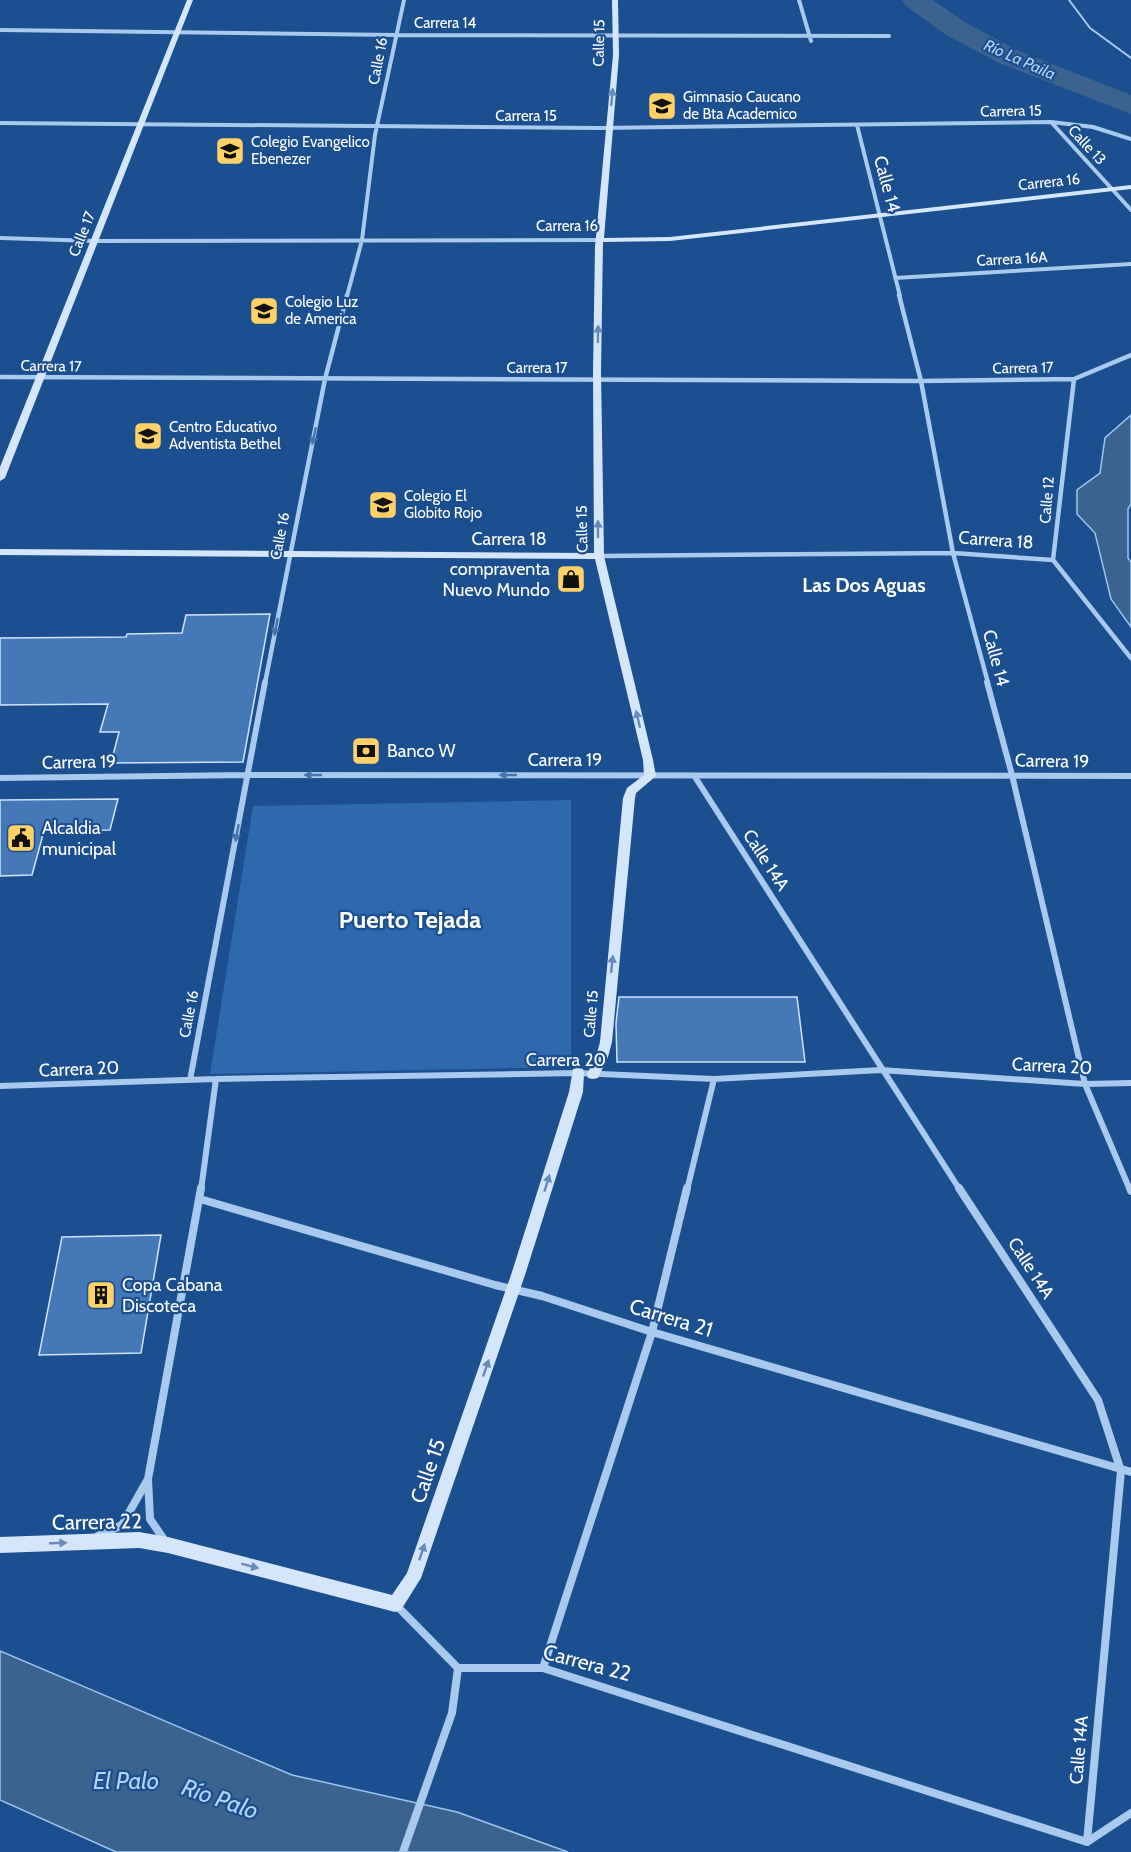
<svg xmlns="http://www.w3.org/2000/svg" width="1131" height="1852" font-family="Cabin,sans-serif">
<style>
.green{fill:#2e69ad}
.water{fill:#3c6290;stroke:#9cc4f0;stroke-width:1.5}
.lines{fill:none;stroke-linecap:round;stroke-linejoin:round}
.river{fill:#3c6290;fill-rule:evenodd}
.building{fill:#4478b7;stroke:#cfe3fa;stroke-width:1.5}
.lane{stroke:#a9c9ee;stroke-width:2}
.street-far3{stroke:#a9c9ee;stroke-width:4}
.street-far2{stroke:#a9c9ee;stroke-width:4.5}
.street-far1{stroke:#a9c9ee;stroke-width:6}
.street{stroke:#a9c9ee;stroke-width:8}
.secondary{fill:#d6e6fa;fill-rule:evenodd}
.oneway{fill:#668bba}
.oneway2{fill:#4674ac}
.labels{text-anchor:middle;stroke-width:4.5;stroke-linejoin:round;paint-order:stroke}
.far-street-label{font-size:15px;fill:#fff;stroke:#1b4f8f}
.far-poi-label{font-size:15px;fill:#fff;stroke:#1b4f8f;text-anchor:start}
.far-water-label{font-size:16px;font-style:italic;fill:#b5d3f5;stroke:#1b4f8f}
.street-label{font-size:18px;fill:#fff;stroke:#1b4f8f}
.poi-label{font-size:18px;fill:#fff;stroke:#1b4f8f;text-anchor:start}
.neighbourhood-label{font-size:20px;font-weight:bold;fill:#fff;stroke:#1b4f8f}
.near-street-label{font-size:21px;fill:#fff;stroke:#1b4f8f}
.district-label{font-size:24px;font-weight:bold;fill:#fff;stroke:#1b4f8f}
.near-water-label{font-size:24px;font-style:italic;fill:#b5d3f5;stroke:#1b4f8f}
</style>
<rect width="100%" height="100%" fill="#1b4f8f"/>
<!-- green -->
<path class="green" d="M 571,800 L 571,1067 L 210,1074 L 253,806 Z"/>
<!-- water -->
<path class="water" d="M 1131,415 L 1131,504 L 1128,509 L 1128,558 L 1131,562 L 1131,627 L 1111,599 L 1095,533 L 1077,514 L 1077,490 L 1100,473 L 1105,438 Z
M 0,1651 L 292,1775 L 457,1812 L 568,1852 L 116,1852 L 0,1800 Z"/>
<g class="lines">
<!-- river -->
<path class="river" d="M 902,0 L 933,0 L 966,23 L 1019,51 L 1131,95 L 1131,114 L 999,63 L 946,35 L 906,6 Z"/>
</g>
<!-- building -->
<path class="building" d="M 270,614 L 243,762 L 111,763 L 119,732 L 100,732 L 108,704 L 0,705 L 0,638 L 126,637 L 127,634 L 182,633 L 186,615 Z
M 118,799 L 110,830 L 44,831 L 32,875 L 0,876 L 0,800 Z
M 619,997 L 797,997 L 805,1062 L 617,1062 L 616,1023 Z
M 161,1235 L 141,1353 L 39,1355 L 62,1237 Z"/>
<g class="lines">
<!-- lane -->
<path class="lane" d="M 1069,0 L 1090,28 L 1131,58"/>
<!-- street-far3 -->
<path class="street-far3" d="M 799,0 L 811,41
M 0,30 L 396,35 L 889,36
M 1051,122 L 1131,210
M 0,123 L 599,128 L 1051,122 L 1093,127 L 1131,139
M 857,125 L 900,296
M 0,238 L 94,241 L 600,240
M 895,278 L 1131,264
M 347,296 L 362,240 L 375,135 L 404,0"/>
<!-- street-far2 -->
<path class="street-far2" d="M 899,295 L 921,381 L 953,553 L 988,683
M 1131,355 L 1074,379 L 1053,560 L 1131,658
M 0,377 L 921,381 L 1074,379
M 599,556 L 953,553 L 1053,560
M 265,683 L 325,379 L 347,295"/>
<!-- street-far1 -->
<path class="street-far1" d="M 987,682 L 1012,775 L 1085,1084 L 1130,1190
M 695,777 L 960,1190
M 0,778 L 247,775 L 1131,776
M 190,1080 L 265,682
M 0,1086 L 216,1079 L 578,1073 L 714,1079 L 881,1070 L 1085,1084 L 1131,1083
M 201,1190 L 216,1079
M 687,1190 L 714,1079"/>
<!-- street -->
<path class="street" d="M 959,1188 L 1098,1400 L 1121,1471 L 1087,1842
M 1130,1188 L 1131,1191
M 200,1199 L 495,1285 L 542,1296 L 652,1332 L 1131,1472
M 148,1479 L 150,1519 L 165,1541
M 98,1536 L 122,1525 L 148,1479 L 201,1188
M 396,1605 L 458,1668 L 543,1668 L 1087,1842 L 1131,1813
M 543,1668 L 652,1332 L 687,1188
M 403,1852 L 452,1713 L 458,1668"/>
<!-- secondary -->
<path class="secondary" d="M 187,0 L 193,0 L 5,478 L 0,481 L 0,467 Z
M 612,0 L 618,0 L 619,55 L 604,238 L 670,237 L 1131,185 L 1131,189 L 670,241 L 603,242 L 601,372 L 604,556 L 653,760 L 656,776 L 636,793 L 635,798 L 612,1042 L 608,1057 L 598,1078 L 593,1079 L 588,1078 L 587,1074 L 596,1057 L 600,1042 L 623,798 L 627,788 L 644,775 L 643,760 L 595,559 L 0,555 L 0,549 L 594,553 L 593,372 L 595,247 L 613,55 Z
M 578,1068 L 583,1069 L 584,1073 L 583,1092 L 525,1275 L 421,1578 L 401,1610 L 395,1612 L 168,1553 L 139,1548 L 0,1553 L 0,1537 L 139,1532 L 168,1537 L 392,1595 L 407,1573 L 511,1275 L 569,1092 L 573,1069 Z"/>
</g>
<!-- one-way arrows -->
<defs><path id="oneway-solid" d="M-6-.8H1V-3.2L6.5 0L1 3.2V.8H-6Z" transform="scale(1.5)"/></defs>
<g class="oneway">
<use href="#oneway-solid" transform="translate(612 97) rotate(-85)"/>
<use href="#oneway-solid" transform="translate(598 334) rotate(-89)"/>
<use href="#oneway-solid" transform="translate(598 529) rotate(-90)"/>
<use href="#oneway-solid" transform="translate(638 719) rotate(-103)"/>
<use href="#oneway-solid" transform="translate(612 964) rotate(-84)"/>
<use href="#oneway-solid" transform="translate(547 1183) rotate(-73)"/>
<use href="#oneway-solid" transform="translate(486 1368) rotate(-71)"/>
<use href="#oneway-solid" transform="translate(58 1543) rotate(-2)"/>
<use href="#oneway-solid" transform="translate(422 1552) rotate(-71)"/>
<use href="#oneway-solid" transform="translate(250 1566) rotate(15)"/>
</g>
<g class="oneway2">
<use href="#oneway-solid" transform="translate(314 436) rotate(102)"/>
<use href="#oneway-solid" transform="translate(276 627) rotate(101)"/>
<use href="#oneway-solid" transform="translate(313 775) rotate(180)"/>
<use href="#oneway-solid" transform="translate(508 775) rotate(180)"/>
<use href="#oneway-solid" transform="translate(237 833) rotate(101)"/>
</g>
<!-- icons -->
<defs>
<g id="school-square" transform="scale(1.5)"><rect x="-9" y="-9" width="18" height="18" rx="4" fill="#ffd166" stroke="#1b4f8f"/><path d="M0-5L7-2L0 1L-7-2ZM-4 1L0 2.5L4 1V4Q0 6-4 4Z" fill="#111"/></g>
<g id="shop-square" transform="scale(1.5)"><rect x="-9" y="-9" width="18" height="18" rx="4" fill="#ffd166" stroke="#1b4f8f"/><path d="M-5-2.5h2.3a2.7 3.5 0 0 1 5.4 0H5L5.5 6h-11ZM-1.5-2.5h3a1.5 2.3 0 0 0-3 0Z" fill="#111"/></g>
<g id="bank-square" transform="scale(1.5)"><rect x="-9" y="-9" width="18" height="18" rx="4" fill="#ffd166" stroke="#1b4f8f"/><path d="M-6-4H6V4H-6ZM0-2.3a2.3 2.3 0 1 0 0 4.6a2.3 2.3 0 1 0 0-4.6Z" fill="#111"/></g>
<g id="civic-square" transform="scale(1.5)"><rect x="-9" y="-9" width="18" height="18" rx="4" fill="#ffd166" stroke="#1b4f8f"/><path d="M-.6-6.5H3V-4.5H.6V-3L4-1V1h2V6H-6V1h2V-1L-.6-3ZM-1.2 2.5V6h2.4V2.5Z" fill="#111"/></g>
<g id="building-square" transform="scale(1.5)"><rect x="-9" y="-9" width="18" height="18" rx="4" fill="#ffd166" stroke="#1b4f8f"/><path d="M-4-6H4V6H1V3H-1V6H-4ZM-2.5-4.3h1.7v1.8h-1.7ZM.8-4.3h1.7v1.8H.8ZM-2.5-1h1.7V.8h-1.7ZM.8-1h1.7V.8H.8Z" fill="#111"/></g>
</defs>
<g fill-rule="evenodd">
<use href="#school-square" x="662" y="106"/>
<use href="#school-square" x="230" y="151"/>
<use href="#school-square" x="264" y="311"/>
<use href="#school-square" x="148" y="436"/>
<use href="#school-square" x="383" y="505"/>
<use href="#shop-square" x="571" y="579"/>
<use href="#bank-square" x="366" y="751"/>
<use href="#civic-square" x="21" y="838"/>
<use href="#building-square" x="101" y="1295"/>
</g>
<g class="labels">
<!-- far-street labels -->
<g class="far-street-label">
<text x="445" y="28">Carrera 14</text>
<text transform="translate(599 43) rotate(-89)" y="5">Calle 15</text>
<text transform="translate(378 61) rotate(-79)" y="5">Calle 16</text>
<text transform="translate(1011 111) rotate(-1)" y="5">Carrera 15</text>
<text x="526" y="121">Carrera 15</text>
<text transform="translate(1087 145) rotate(47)" y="5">Calle 13</text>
<text transform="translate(1049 182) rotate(-6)" y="5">Carrera 16</text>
<text x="567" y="231">Carrera 16</text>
<text transform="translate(82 234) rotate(-68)" y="5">Calle 17</text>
<text transform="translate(1012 259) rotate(-3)" y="5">Carrera 16A</text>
<text transform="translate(51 366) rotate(1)" y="5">Carrera 17</text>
<text x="537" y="373">Carrera 17</text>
<text transform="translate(1023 368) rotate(-1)" y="5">Carrera 17</text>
<text transform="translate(1047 500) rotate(-85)" y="5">Calle 12</text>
<text transform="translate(582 529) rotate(-91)" y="5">Calle 15</text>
<text transform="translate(280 536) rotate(-79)" y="5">Calle 16</text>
<text transform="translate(189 1014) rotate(-79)" y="5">Calle 16</text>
<text transform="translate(591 1014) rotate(-85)" y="5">Calle 15</text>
</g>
<!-- far-poi labels -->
<g class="far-poi-label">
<text x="683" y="102">Gimnasio Caucano<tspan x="683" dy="17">de Bta Academico</tspan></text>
<text x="251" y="147">Colegio Evangelico<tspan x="251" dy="17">Ebenezer</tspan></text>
<text x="285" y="307">Colegio Luz<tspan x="285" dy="17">de America</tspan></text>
<text x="169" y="432">Centro Educativo<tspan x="169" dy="17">Adventista Bethel</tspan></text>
<text x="404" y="501">Colegio El<tspan x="404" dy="17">Globito Rojo</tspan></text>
</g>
<!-- far-water labels -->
<g class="far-water-label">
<text transform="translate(1020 59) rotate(24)" y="6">Río La Paila</text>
</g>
<!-- street labels -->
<g class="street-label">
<text transform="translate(887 184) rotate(75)" y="6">Calle 14</text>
<text x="509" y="545">Carrera 18</text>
<text transform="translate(996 540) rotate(4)" y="6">Carrera 18</text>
<text transform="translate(996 658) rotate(75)" y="6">Calle 14</text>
<text x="565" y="766">Carrera 19</text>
<text transform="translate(1052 761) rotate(1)" y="6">Carrera 19</text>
<text transform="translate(79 762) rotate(-1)" y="6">Carrera 19</text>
<text transform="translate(766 860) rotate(57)" y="6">Calle 14A</text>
<text x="566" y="1066">Carrera 20</text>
<text transform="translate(1052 1066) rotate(3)" y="6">Carrera 20</text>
<text transform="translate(79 1069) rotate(-2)" y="6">Carrera 20</text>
<text transform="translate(1031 1268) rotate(57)" y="6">Calle 14A</text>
<text transform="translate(1079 1750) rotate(-85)" y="6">Calle 14A</text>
</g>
<!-- poi labels -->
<g class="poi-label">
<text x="550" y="575" text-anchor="end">compraventa<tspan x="550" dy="21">Nuevo Mundo</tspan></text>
<text x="387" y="757">Banco W</text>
<text x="42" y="834">Alcaldia<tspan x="42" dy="21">municipal</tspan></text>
<text x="122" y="1291">Copa Cabana<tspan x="122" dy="21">Discoteca</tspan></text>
</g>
<!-- neighbourhood labels -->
<g class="neighbourhood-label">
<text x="864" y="592">Las Dos Aguas</text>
</g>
<!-- near-street labels -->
<g class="near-street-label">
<text transform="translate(671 1318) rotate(17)" y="7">Carrera 21</text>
<text transform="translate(428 1471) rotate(-71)" y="7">Calle 15</text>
<text transform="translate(97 1522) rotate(-1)" y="7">Carrera 22</text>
<text transform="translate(587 1663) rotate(15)" y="7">Carrera 22</text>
</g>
<!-- district labels -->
<g class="district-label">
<text x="410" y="928">Puerto Tejada</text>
</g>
<!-- near-water labels -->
<g class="near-water-label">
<text x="126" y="1789">El Palo</text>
<text transform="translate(220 1799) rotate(19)" y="8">Río Palo</text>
</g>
</g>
</svg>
